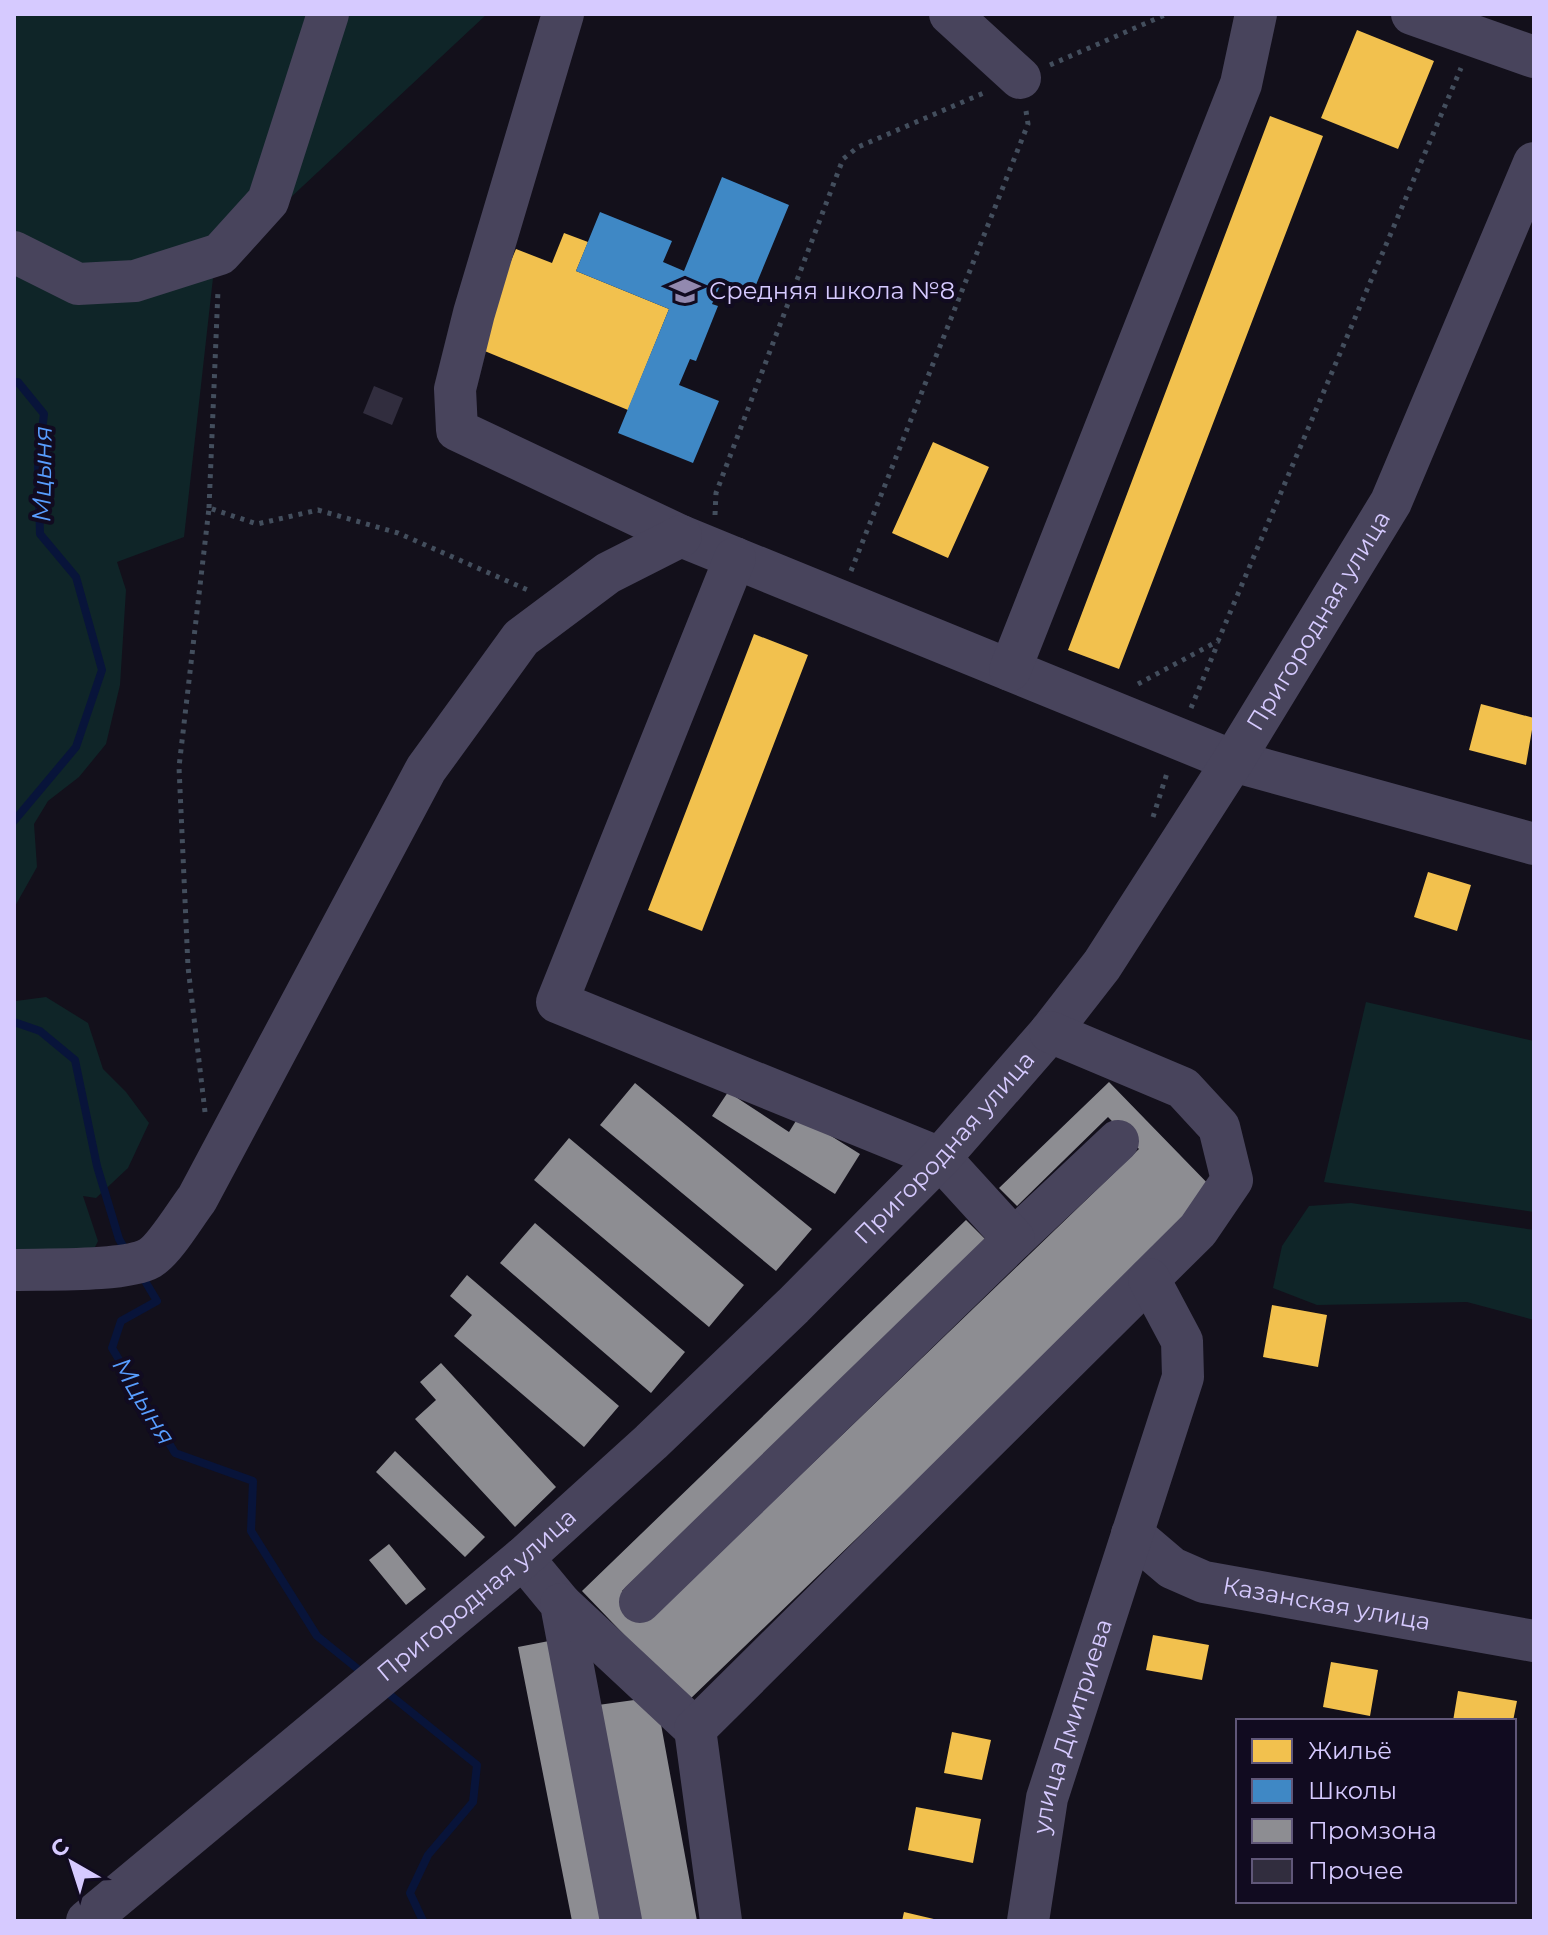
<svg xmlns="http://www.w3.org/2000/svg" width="1548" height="1935" font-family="Montserrat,sans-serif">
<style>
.green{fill:#0f2528}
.homes{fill:#f2c14e}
.schools{fill:#3f88c5}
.industry{fill:#8d8d92}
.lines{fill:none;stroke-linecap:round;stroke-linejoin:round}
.stream{stroke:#08143a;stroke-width:8}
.building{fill:#312d3e}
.path{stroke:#434e5d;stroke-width:5;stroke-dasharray:4 6;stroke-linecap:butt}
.minor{stroke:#48445c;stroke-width:42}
.labels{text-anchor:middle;stroke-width:8;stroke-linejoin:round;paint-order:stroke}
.poi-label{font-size:24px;fill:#d6caff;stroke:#110b20;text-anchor:start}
.street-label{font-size:24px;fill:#d6caff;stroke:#110b20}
.water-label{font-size:26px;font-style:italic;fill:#589eff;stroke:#110b20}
</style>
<rect width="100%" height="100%" fill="#13101b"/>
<!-- green -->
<path class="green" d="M 14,14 L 487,14 L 214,269 L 184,537 L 117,562 L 126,590 L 120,685 L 106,744 L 79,777 L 48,801 L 34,824 L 37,867 L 14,908 Z
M 46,997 L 88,1023 L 103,1069 L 126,1092 L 149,1123 L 128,1168 L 96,1198 L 83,1196 L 98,1241 L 92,1253 L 14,1258 L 14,998 L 16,1001 Z
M 1366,1002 L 1534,1041 L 1534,1212 L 1324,1182 Z
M 1351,1203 L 1534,1230 L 1534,1320 L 1467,1302 L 1317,1305 L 1273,1288 L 1282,1246 L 1309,1206 Z"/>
<!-- homes -->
<path class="homes" d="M 1357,30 L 1434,61 L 1398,149 L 1321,118 Z
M 1270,116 L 1323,136 L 1119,669 L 1068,650 Z
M 564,233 L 588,242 L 576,271 L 669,309 L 628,410 L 475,347 L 516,249 L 552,263 Z
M 933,442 L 989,467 L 948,558 L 892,533 Z
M 754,634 L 808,655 L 702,931 L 648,910 Z
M 1481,704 L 1534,718 L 1526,765 L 1469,750 Z
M 1428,872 L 1471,885 L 1457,931 L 1414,917 Z
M 1272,1305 L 1327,1315 L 1318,1367 L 1263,1357 Z
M 1153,1635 L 1209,1645 L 1202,1680 L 1146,1670 Z
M 1331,1662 L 1378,1670 L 1370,1716 L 1323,1707 Z
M 1458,1691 L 1517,1701 L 1513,1721 L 1453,1721 Z
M 952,1732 L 991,1740 L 982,1780 L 944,1773 Z
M 916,1807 L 981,1819 L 973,1863 L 908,1850 Z
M 904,1912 L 938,1920 L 938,1921 L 902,1921 Z"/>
<!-- schools -->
<path class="schools" d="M 722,177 L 789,205 L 753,292 L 723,279 L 712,304 L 718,306 L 696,361 L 690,359 L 679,385 L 719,401 L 693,463 L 618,433 L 669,309 L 576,271 L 600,212 L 672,241 L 663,262 L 684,271 Z"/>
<!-- industry -->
<path class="industry" d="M 1109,1082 L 1216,1192 L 688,1701 L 582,1591 L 966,1220 L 986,1240 L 622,1591 L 650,1620 L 1139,1149 L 1108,1117 L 1017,1206 L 999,1188 Z
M 635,1083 L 812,1229 L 776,1271 L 600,1125 Z
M 728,1092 L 789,1132 L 799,1116 L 860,1154 L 835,1194 L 712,1116 Z
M 569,1138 L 744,1285 L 709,1327 L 534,1180 Z
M 535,1223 L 685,1352 L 651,1393 L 500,1263 Z
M 467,1275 L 619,1406 L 584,1447 L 454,1336 L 472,1315 L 450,1296 Z
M 441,1363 L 556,1487 L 515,1527 L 415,1419 L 436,1400 L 420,1382 Z
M 395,1451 L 485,1537 L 465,1557 L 376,1472 Z
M 389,1544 L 426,1589 L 406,1605 L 369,1560 Z
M 549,1641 L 604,1921 L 572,1921 L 518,1647 Z
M 656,1697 L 697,1921 L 638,1921 L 598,1705 Z"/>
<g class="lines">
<!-- stream -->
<path class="stream" d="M 14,383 L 18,382 L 44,414 L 38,463 L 40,534 L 76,577 L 102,670 L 76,747 L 14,821
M 14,1022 L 40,1031 L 75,1060 L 97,1166 L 119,1239 L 126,1251
M 142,1276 L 157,1301 L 121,1321 L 112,1348 L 175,1453 L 253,1481 L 251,1531 L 317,1636 L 364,1674
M 384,1690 L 477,1765 L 473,1802 L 428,1855 L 410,1893 L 423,1921"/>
</g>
<!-- building -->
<path class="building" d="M 374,386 L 403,398 L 392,425 L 363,413 Z"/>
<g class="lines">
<!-- path -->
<path class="path" d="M 1050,65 L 1167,14
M 209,508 L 218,290
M 715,515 L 716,493 L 843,159 L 858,147 L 986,92
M 851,571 L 1028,124 L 1026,111
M 1138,684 L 1218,641 L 1461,68
M 1191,708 L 1218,643
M 1153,817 L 1168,770
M 205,1112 L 188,967 L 179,767 L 209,508 L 257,524 L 318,510 L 398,533 L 530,591"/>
<!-- minor -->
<g class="minor">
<path d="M 563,14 L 474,313 L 455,389 L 457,430 L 681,536 L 1233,761 L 1534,844"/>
<path d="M 950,14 L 1020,78"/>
<path d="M 1412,14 L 1534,57"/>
<path d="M 14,252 L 78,284 L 135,281 L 220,254 L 268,201 L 328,14"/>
<path d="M 1010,670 L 1241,84 L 1256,14"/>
<path d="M 1014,1239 L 1118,1141"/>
<path d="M 14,1270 C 44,1269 126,1272 150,1258 C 165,1249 186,1213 197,1199 L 426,769 L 521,638 L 608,573 L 681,536"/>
<path id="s1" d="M 1132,1534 L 1172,1568 L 1204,1582 L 1534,1641"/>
<path d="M 523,1558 L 561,1604 L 621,1921"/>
<path d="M 640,1602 L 1014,1239 L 940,1158 L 557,1002 L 735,558"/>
<path d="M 561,1604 L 695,1729"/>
<path id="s2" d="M 87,1921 L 523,1558 L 651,1442 L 793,1306 L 940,1158 L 1050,1032 L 1102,965 L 1233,761 L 1391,502 L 1534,163"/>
<path d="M 721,1921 L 695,1729 L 1198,1230 L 1232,1180 L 1219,1127 L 1183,1088 L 1050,1032"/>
<path id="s3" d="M 1028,1921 L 1047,1798 L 1183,1377 L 1182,1341 L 1149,1279"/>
</g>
</g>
<!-- icons -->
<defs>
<g id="school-bare" transform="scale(2.4)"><path d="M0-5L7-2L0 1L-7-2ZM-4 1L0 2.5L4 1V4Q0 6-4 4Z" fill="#9289af" stroke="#110b20" stroke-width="2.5" paint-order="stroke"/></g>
</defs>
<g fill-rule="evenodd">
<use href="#school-bare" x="685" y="291"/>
</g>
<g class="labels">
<!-- poi labels -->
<g class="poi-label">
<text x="709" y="299">Средняя школа №8</text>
</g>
<!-- street labels -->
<g class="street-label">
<text dy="8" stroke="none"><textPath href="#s2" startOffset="1804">Пригородная улица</textPath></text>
<text dy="8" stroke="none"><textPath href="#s2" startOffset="1156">Пригородная улица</textPath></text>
<text dy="8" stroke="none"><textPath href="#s2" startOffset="508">Пригородная улица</textPath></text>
<text dy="8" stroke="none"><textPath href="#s1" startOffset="212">Казанская улица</textPath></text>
<text dy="8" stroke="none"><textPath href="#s3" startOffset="200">улица Дмитриева</textPath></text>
</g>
<!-- water labels -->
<g class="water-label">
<text transform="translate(42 474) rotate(-89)" y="9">Мцыня</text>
<text transform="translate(144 1401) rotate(59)" y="9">Мцыня</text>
</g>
</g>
<!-- border -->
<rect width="1548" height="1935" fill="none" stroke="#d6caff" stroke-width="32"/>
<!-- legend -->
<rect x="1236" y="1719" width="280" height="184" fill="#110b20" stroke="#605779" stroke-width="2"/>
<rect x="1252" y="1739" width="40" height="24" fill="#f2c14e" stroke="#605779" stroke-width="2"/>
<text x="1308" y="1759" font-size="24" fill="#d6caff">Жильё</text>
<rect x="1252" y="1779" width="40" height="24" fill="#3f88c5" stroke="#605779" stroke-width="2"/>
<text x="1308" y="1799" font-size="24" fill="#d6caff">Школы</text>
<rect x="1252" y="1819" width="40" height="24" fill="#8d8d92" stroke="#605779" stroke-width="2"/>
<text x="1308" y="1839" font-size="24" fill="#d6caff">Промзона</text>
<rect x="1252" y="1859" width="40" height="24" fill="#312d3e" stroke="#605779" stroke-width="2"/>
<text x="1308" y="1879" font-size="24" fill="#d6caff">Прочее</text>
<!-- north arrow -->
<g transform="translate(72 1863) rotate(321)" stroke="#110b20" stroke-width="6" paint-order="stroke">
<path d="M0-6L14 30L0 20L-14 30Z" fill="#d6caff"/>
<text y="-12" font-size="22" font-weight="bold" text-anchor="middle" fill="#d6caff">С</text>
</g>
</svg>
